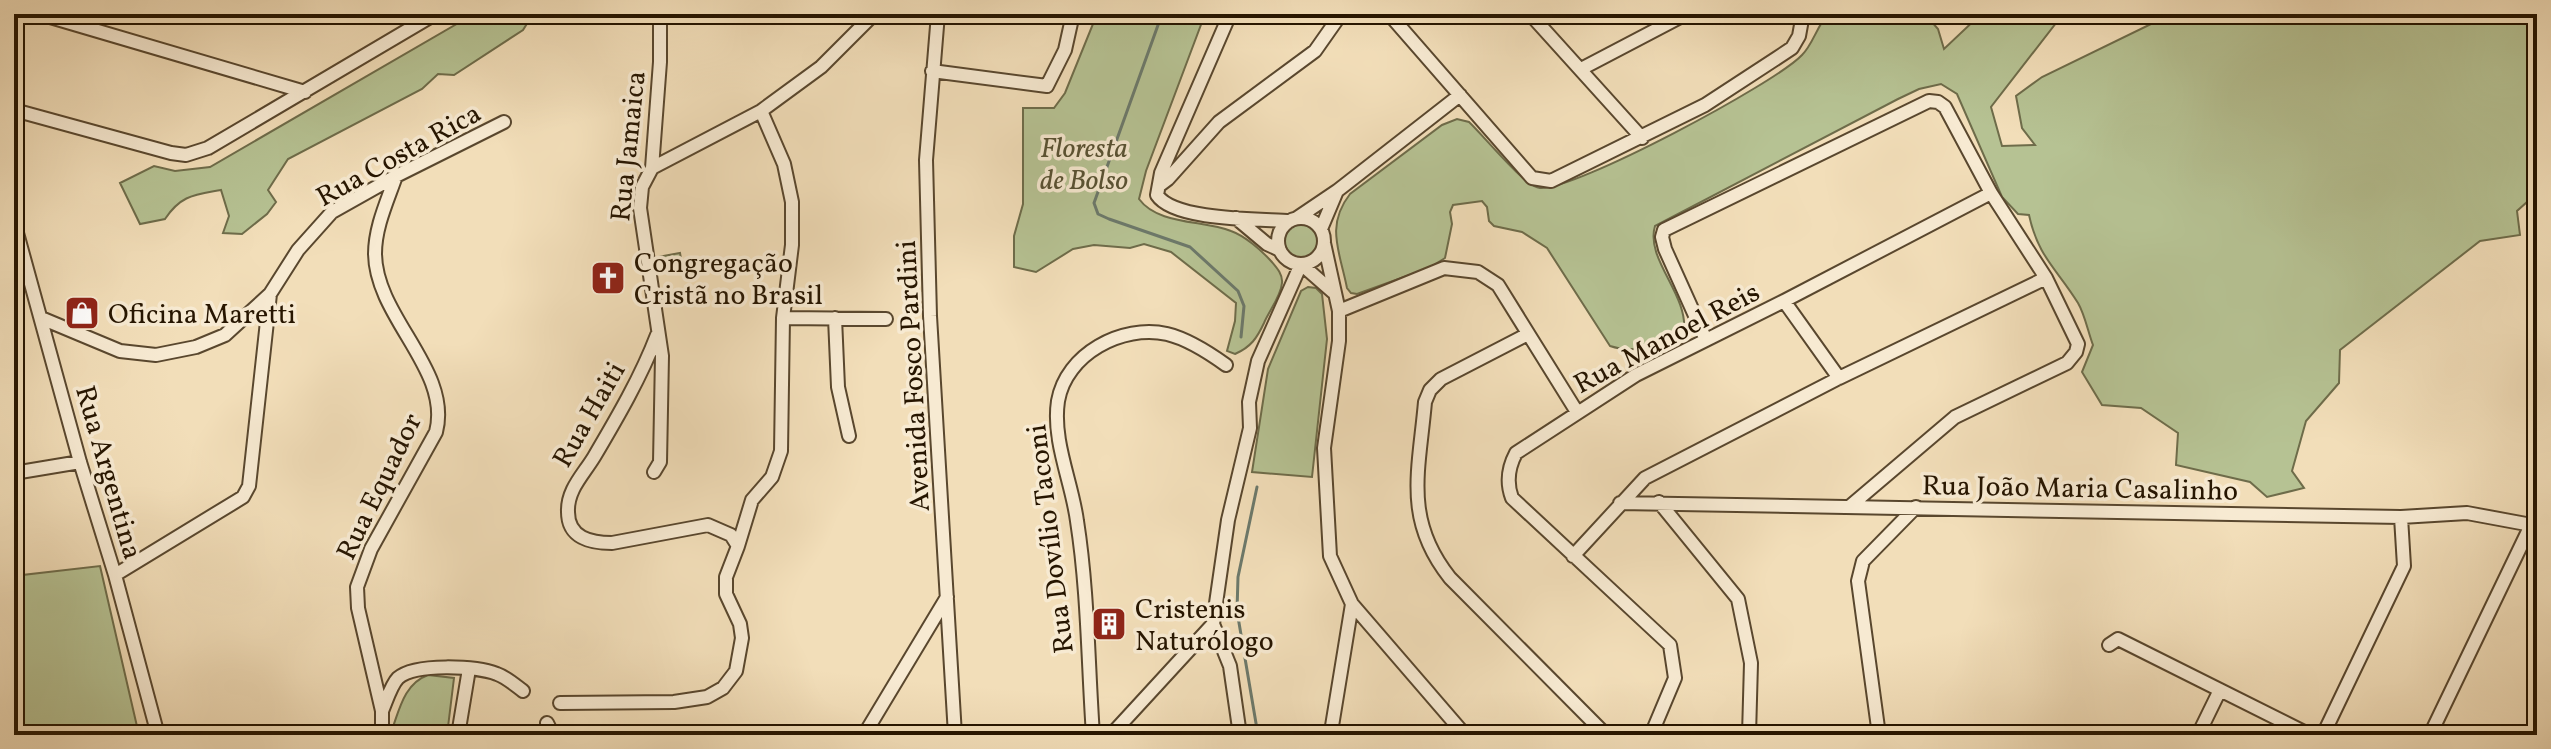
<svg xmlns="http://www.w3.org/2000/svg" width="2551" height="749" font-family="Vollkorn,serif">
<style>
.green{fill:#b6c293;stroke:#6e6c4a;stroke-width:2}
.lines{fill:none;stroke-linecap:round;stroke-linejoin:round}
.stream{stroke:#6c796b;stroke-width:3}
.minor-casing{stroke:#59472e;stroke-width:16}
.minor{stroke:#f7ead2;stroke-width:12}
.labels{text-anchor:middle;stroke-width:7;stroke-linejoin:round;paint-order:stroke}
.street-label{font-size:28px;fill:#261500;stroke:#f7ead2}
.park-label{font-size:28px;font-style:italic;fill:#585233;stroke:#f7ead2}
.poi-label{font-size:28px;fill:#261500;stroke:#f7ead2;text-anchor:start}
</style>
<rect width="100%" height="100%" fill="#f2deb9"/>
<filter id="stains"><feTurbulence type="fractalNoise" baseFrequency=".0025" numOctaves="4"/><feColorMatrix values="0 0 0 0 .2 0 0 0 0 .09 0 0 0 0 .02 0 0 0 .5 -.17"/></filter>
<radialGradient id="worn" r=".72"><stop offset=".6" stop-color="#630" stop-opacity="0"/><stop offset="1" stop-color="#630" stop-opacity=".3"/></radialGradient>
<!-- green -->
<path class="green" d="M 474,14 L 533,14 L 523,30 L 454,75 L 438,74 L 422,89 L 288,159 L 268,190 L 276,202 L 267,214 L 242,234 L 223,233 L 229,216 L 221,190 C 194,195 181,195 165,219 L 140,224 L 120,183 L 154,166 L 175,171 L 210,167 Z
M 1097,14 L 1205,14 L 1146,171 L 1139,199 C 1158,225 1203,220 1231,231 C 1245,236 1261,250 1271,261 C 1276,267 1283,274 1282,283 C 1281,296 1269,311 1264,323 C 1257,338 1251,347 1235,354 L 1227,351 L 1235,321 L 1236,303 L 1171,252 L 1144,244 L 1130,248 L 1094,245 L 1073,249 L 1036,272 L 1014,267 L 1014,236 L 1023,204 L 1023,108 L 1054,108 L 1065,93 Z
M 1828,14 L 1925,14 L 1938,29 L 1944,49 L 1981,14 L 2063,14 L 1991,107 L 2002,146 L 2035,145 L 2022,128 L 2016,96 L 2042,77 L 2153,23 L 2207,14 L 2537,14 L 2537,193 L 2517,211 L 2520,235 L 2480,241 L 2340,350 L 2339,383 L 2306,421 L 2292,471 L 2304,488 L 2267,497 L 2250,482 L 2176,465 L 2178,433 L 2141,408 L 2102,405 L 2082,372 L 2093,345 C 2088,332 2085,315 2078,303 C 2057,269 2038,257 2029,215 L 2018,214 L 2002,197 L 1957,94 L 1941,84 L 1919,89 L 1898,99 L 1655,226 C 1645,259 1688,294 1684,331 C 1662,344 1636,355 1610,346 L 1547,248 L 1522,232 L 1494,226 L 1489,221 L 1487,207 L 1482,201 L 1453,205 L 1450,212 L 1452,224 L 1445,258 L 1429,268 L 1357,294 L 1351,293 L 1347,288 C 1340,252 1325,226 1350,194 L 1442,125 L 1457,119 L 1469,122 C 1484,136 1525,187 1540,188 C 1574,191 1776,83 1802,55 C 1813,44 1817,26 1828,14 Z
M1284 241a17 17 0 1 1 34 0a17 17 0 1 1-34 0Z
M 680,253 L 682,264 L 659,267 L 658,257 Z
M 1308,287 L 1316,288 L 1322,294 L 1327,339 L 1312,477 L 1252,472 L 1268,369 L 1301,291 Z
M 100,566 L 139,735 L 14,735 L 14,576 Z
M 428,675 L 454,678 L 447,735 L 390,735 C 399,712 403,684 428,675 Z"/>
<g class="lines">
<!-- stream -->
<path class="stream" d="M 1162,14 L 1094,203 L 1098,214 L 1109,219 L 1190,247 L 1238,291 L 1244,306 L 1241,337
M 1257,487 L 1238,577 L 1237,611 L 1258,735"/>
<!-- minor casing -->
<g class="minor-casing">
<path id="minor" d="M 40,14 L 305,92
M 393,14 L 420,22
M 938,14 L 926,160 L 930,316 L 955,735
M 1230,14 L 1161,173 L 1157,195 C 1174,221 1260,219 1290,221
M 1389,14 L 1532,178 L 1551,181 L 1705,105 L 1777,58 L 1792,48 L 1799,36 L 1803,14
M 1530,14 L 1642,138
M 1581,69 L 1686,14
M 932,71 L 1047,86 L 1065,50 L 1073,14
M 14,110 L 171,153 L 186,155 L 208,148 L 435,14
M 652,168 L 761,111 L 821,67 L 874,14
M 1160,185 L 1168,179 L 1219,122 L 1315,51 L 1341,14
M 1236,218 L 1267,244 L 1280,250
M 1297,218 L 1337,191 L 1460,95
M1278 241a23 23 0 1 1 46 0a23 23 0 1 1-46 0Z
M 14,222 L 80,462 L 115,575 L 158,735
M 1321,229 L 1337,191
M 1324,243 L 1339,311 L 1339,341 L 1324,448 L 1330,556 L 1352,604 L 1332,726 L 1335,735
M 1784,301 L 1839,378
M 1339,311 L 1444,268 L 1478,272 L 1498,285 L 1577,412
M 41,318 L 120,351 L 156,355 L 196,347 L 225,335 L 270,294 L 298,250 L 332,212 L 396,176 L 504,122
M 783,318 L 886,319
M 835,318 L 838,387 L 849,436
M 1528,334 L 1441,379 L 1430,390 L 1425,402 C 1419,471 1403,519 1450,578 L 1606,735
M 657,335 C 641,377 617,418 594,457 C 583,475 567,490 568,512 C 568,538 591,543 612,543 L 708,525 L 731,535 L 738,546
M 1706,340 L 1665,249 L 1662,237 L 1664,230 L 1929,101 L 1938,102 L 1945,107 L 1991,193 L 2046,278 L 2078,344 L 2076,352 L 2067,363 L 1955,417 L 1849,507
M 654,472 L 660,462 L 662,356 L 640,208 L 642,187 L 652,168 L 660,62 L 660,14
M 14,473 L 80,462
M 1659,502 L 1738,599 L 1751,663 L 1749,735
M 1620,503 L 2401,517 L 2467,513 L 2537,526
M 1573,556 L 1645,478 L 1839,378 L 2046,278
M 115,575 L 243,497 L 249,486 L 270,294
M 1352,604 L 1465,735
M 2109,645 L 2118,639 L 2310,735
M 560,703 L 674,702 L 707,697 L 723,688 L 736,671 L 742,638 L 740,624 L 726,594 L 726,577 L 738,546 L 752,500 L 772,477 L 781,451 L 783,318 L 792,245 L 792,202 L 784,164 L 761,111
M 382,711 C 386,702 391,685 398,678 C 415,663 476,666 497,674 C 506,677 515,685 523,691
M 547,723 L 553,735
M 382,735 L 382,711 L 358,608 L 357,587 L 371,549 L 436,432 C 452,370 376,318 375,254 C 375,227 387,202 396,176
M 458,735 L 469,669
M 864,735 L 947,597
M 1093,735 C 1088,664 1088,591 1077,521 C 1072,482 1052,441 1058,401 C 1066,354 1122,324 1167,334 C 1188,339 1208,352 1226,365
M 1111,735 L 1213,624
M 1240,735 L 1230,666 L 1213,624 L 1228,520 L 1250,428 L 1249,402 L 1258,361 L 1301,264 L 1333,292
M 1651,735 L 1675,678 L 1670,645 L 1512,498 C 1506,482 1508,468 1516,453 L 1636,375 L 1784,301 L 1991,193
M 1879,735 L 1858,581 L 1863,561 L 1916,507
M 2198,735 L 2220,690
M 2323,735 L 2404,566 L 2401,517
M 2430,735 L 2531,525"/>
</g>
<!-- minor -->
<use href="#minor" class="minor"/>
</g>
<!-- icons -->
<defs>
<g id="church-square" transform="scale(1.8)"><rect x="-9" y="-9" width="18" height="18" rx="4" fill="#8f2418" stroke="#f7ead2"/><path d="M-1.2-6h2.4v3.5h3.3v2.4h-3.3V6h-2.4V-.1h-3.3v-2.4h3.3Z" fill="#fff"/></g>
<g id="shop-square" transform="scale(1.8)"><rect x="-9" y="-9" width="18" height="18" rx="4" fill="#8f2418" stroke="#f7ead2"/><path d="M-5-2.5h2.3a2.7 3.5 0 0 1 5.4 0H5L5.5 6h-11ZM-1.5-2.5h3a1.5 2.3 0 0 0-3 0Z" fill="#fff"/></g>
<g id="building-square" transform="scale(1.8)"><rect x="-9" y="-9" width="18" height="18" rx="4" fill="#8f2418" stroke="#f7ead2"/><path d="M-4-6H4V6H1V3H-1V6H-4ZM-2.5-4.3h1.7v1.8h-1.7ZM.8-4.3h1.7v1.8H.8ZM-2.5-1h1.7V.8h-1.7ZM.8-1h1.7V.8H.8Z" fill="#fff"/></g>
</defs>
<g fill-rule="evenodd">
<use href="#church-square" x="608" y="278"/>
<use href="#shop-square" x="82" y="313"/>
<use href="#building-square" x="1109" y="624"/>
</g>
<g class="labels">
<!-- street labels -->
<g class="street-label">
<text transform="translate(627 146) rotate(-84)" y="10">Rua Jamaica</text>
<text transform="translate(398 154) rotate(-29)" y="10">Rua Costa Rica</text>
<text transform="translate(1666 337) rotate(-28)" y="10">Rua Manoel Reis</text>
<text transform="translate(912 376) rotate(-93)" y="10">Avenida Fosco Pardini</text>
<text transform="translate(588 414) rotate(-60)" y="10">Rua Haiti</text>
<text transform="translate(110 472) rotate(74)" y="10">Rua Argentina</text>
<text transform="translate(378 486) rotate(-64)" y="10">Rua Equador</text>
<text transform="translate(2080 487) rotate(1)" y="10">Rua João Maria Casalinho</text>
<text transform="translate(1049 539) rotate(-97)" y="10">Rua Dovílio Taconi</text>
</g>
<!-- park labels -->
<g class="park-label">
<text x="1084" y="157">Floresta<tspan x="1084" dy="32">de Bolso</tspan></text>
</g>
<!-- poi labels -->
<g class="poi-label">
<text x="634" y="272">Congregação<tspan x="634" dy="32">Cristã no Brasil</tspan></text>
<text x="108" y="323">Oficina Maretti</text>
<text x="1135" y="618">Cristenis<tspan x="1135" dy="32">Naturólogo</tspan></text>
</g>
</g>
<!-- margin -->
<rect width="2551" height="749" fill="none" stroke="#f2deb9" stroke-width="48"/>
<rect x="16" y="16" width="2519" height="717" fill="none" stroke="#261500" stroke-width="4"/>
<rect x="24" y="24" width="2503" height="701" fill="none" stroke="#261500" stroke-width="2"/>
<rect width="100%" height="100%" filter="url(#stains)"/>
<rect width="100%" height="100%" fill="url(#worn)"/>
</svg>
